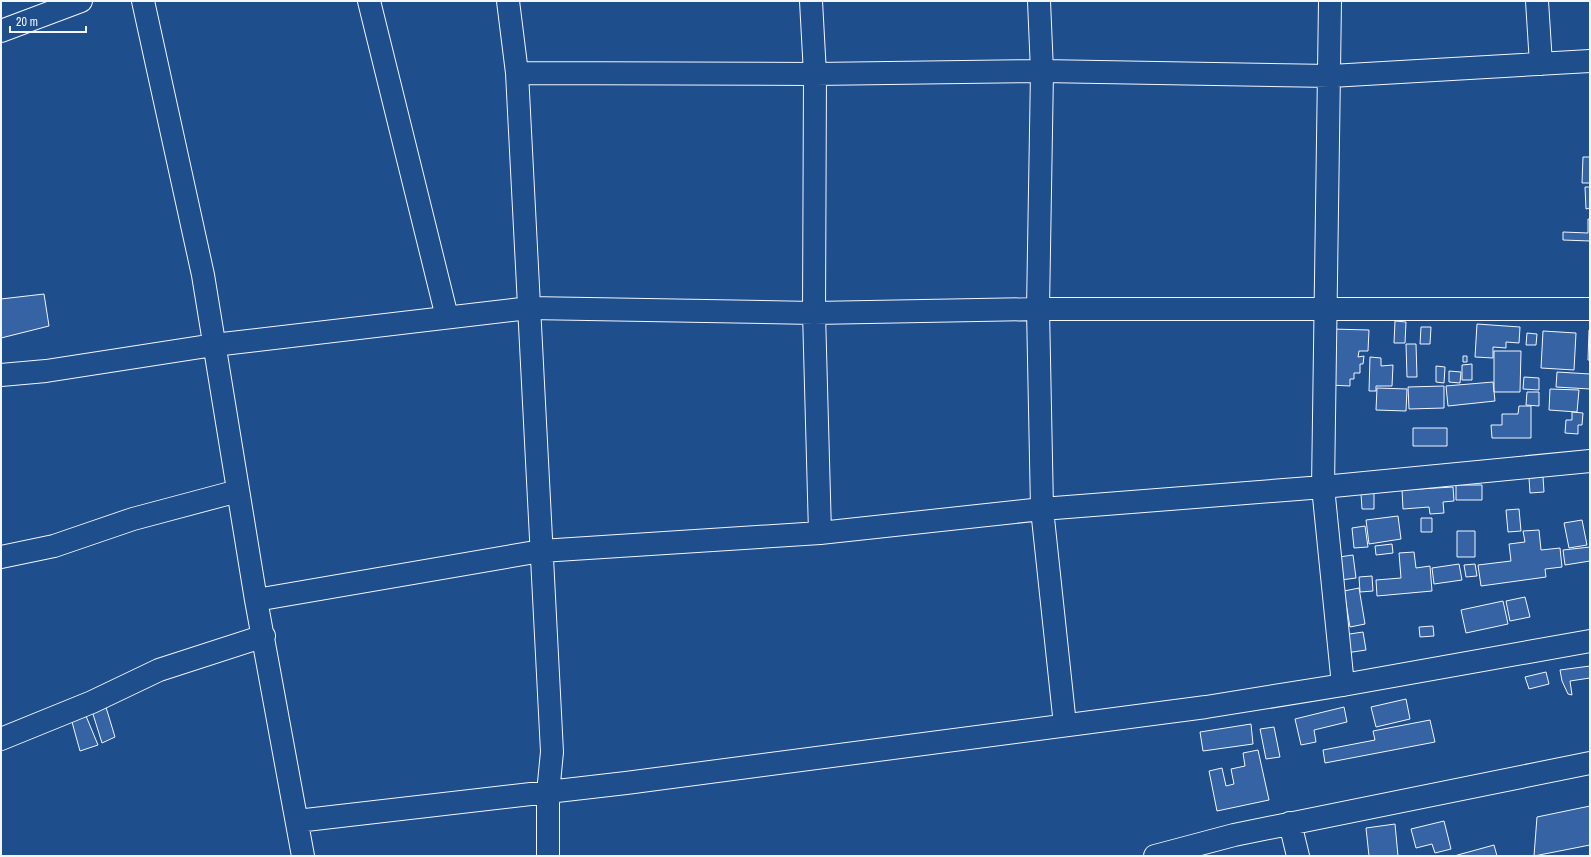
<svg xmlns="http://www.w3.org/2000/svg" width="1591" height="857" font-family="'Archivo Narrow',sans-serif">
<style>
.building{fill:#3563a3;stroke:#f2f6ff}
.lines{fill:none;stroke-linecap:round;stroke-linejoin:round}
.minor-casing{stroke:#f2f6ff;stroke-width:24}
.minor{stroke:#1f4e8c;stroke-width:22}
</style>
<rect width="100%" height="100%" fill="#1f4e8c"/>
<!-- building -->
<path class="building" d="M 1583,157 L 1590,157 L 1590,183 L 1582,183 Z
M 1585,187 L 1590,187 L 1590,208 L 1586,209 Z
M 1588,219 L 1590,219 L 1590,266 L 1590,241 L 1563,240 L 1563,232 L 1588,233 Z
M 44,294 L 49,326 L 1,338 L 1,299 Z
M 1395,321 L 1406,322 L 1405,343 L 1394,343 Z
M 1477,324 L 1520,327 L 1519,343 L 1506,342 L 1506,348 L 1493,347 L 1493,358 L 1475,357 Z
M 1421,327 L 1431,327 L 1430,344 L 1420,344 Z
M 1331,329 L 1369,330 L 1368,351 L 1359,351 L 1358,357 L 1364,356 L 1363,364 L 1360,364 L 1360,373 L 1354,373 L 1354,379 L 1350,379 L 1350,386 L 1330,385 Z
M 1589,330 L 1590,330 L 1590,360 L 1588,360 Z
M 1543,331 L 1576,333 L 1574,370 L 1541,368 Z
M 1527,333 L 1537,334 L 1536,345 L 1526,345 Z
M 1406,344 L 1416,344 L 1417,377 L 1407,377 Z
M 1494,351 L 1521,351 L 1520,392 L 1494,392 Z
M 1463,356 L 1467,356 L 1467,362 L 1463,362 Z
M 1370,357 L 1381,358 L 1381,366 L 1393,365 L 1392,386 L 1376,386 L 1376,391 L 1369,391 Z
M 1472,364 L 1472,380 L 1462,380 L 1462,365 Z
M 1436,366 L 1445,367 L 1444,383 L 1436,382 Z
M 1449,371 L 1461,372 L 1460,383 L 1449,382 Z
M 1557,372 L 1590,374 L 1590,389 L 1556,387 Z
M 1524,377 L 1539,378 L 1539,390 L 1523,389 Z
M 1493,382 L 1495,401 L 1448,406 L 1446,386 Z
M 1444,386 L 1444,408 L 1409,409 L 1408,387 Z
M 1377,388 L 1407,389 L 1406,411 L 1376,410 Z
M 1550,389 L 1579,390 L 1577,412 L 1549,410 Z
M 1527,392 L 1539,392 L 1539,406 L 1526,405 Z
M 1519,406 L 1531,406 L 1531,438 L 1492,438 L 1491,425 L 1502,425 L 1502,414 L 1518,414 Z
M 1572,412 L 1583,413 L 1582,425 L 1578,425 L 1578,434 L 1565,433 L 1566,420 L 1572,420 Z
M 1413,428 L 1447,428 L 1447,446 L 1413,446 Z
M 1543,477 L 1544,492 L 1530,493 L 1529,478 Z
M 1456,485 L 1482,485 L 1482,500 L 1456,500 Z
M 1453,487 L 1454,501 L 1443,502 L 1444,513 L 1430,514 L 1429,507 L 1403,509 L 1402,490 Z
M 1374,493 L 1374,509 L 1362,509 L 1361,494 Z
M 1519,509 L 1521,531 L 1508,532 L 1506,510 Z
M 1398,516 L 1401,539 L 1369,544 L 1366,520 Z
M 1421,518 L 1432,518 L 1432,532 L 1421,532 Z
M 1582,520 L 1587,545 L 1569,548 L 1564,523 Z
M 1365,526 L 1368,547 L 1354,548 L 1352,528 Z
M 1539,530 L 1541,550 L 1560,548 L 1562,567 L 1545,569 L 1546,577 L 1481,586 L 1478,565 L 1511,561 L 1509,544 L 1525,542 L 1523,531 Z
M 1457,531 L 1475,531 L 1475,557 L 1457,557 Z
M 1392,544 L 1393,553 L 1376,555 L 1375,546 Z
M 1590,547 L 1590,561 L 1565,565 L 1563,550 Z
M 1414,552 L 1416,568 L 1430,566 L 1432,591 L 1377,596 L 1376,580 L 1401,578 L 1399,553 Z
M 1353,555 L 1356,578 L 1341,580 L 1339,557 Z
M 1459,564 L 1462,580 L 1434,584 L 1432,568 Z
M 1475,564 L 1477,576 L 1466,577 L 1464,565 Z
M 1372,576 L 1373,591 L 1360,592 L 1359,577 Z
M 1359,588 L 1365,624 L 1350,627 L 1344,591 Z
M 1525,597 L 1530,617 L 1510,621 L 1506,601 Z
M 1503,601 L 1508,624 L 1466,633 L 1461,610 Z
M 1433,626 L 1434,636 L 1420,637 L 1419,627 Z
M 1363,632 L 1366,650 L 1346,653 L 1343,635 Z
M 1590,666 L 1590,678 L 1570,681 L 1572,695 L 1568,694 L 1562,681 L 1560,670 Z
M 1546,672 L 1549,684 L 1529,689 L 1525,677 Z
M 1406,699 L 1410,719 L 1376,727 L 1371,707 Z
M 105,704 L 115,737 L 102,743 L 92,711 Z
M 1344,707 L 1347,722 L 1314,730 L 1316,742 L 1301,745 L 1295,719 Z
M 86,716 L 98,745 L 80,751 L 72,722 Z
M 1430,720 L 1435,742 L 1325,763 L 1323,750 L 1375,740 L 1373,731 Z
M 1251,724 L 1253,744 L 1203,751 L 1200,732 Z
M 1274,727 L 1280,757 L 1266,759 L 1260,729 Z
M 1258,750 L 1269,800 L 1217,811 L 1209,771 L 1222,768 L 1226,786 L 1234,784 L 1231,769 L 1245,766 L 1243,753 Z
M 1590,806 L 1590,845 L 1534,856 L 1537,817 Z
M 1444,821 L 1451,849 L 1435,853 L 1432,844 L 1416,848 L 1411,829 Z
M 1395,824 L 1398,856 L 1369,856 L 1366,828 Z
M 1494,845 L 1497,856 L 1454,856 Z"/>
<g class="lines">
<!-- minor casing -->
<g class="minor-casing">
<path id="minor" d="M 143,1 L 203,275 L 256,600 L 303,856
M 369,1 L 447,317
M 508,1 L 517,73 L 552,752 L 548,793 L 548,856
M 811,1 L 815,74 L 814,313 L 820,533
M 1039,1 L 1042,71 L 1038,309 L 1042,509 L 1065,725
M 1330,1 L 1323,487 L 1343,685
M 1537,1 L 1541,64
M 1,31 L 81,1
M 517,73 L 815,74 L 1042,71 L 1331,76 L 1590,61
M 1,375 L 46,371 L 214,345 L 529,308 L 814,313 L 1038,309 L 1590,309
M 1,557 L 54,546 L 133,519 L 238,491
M 256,600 L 541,551 L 820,533 L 1042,509 L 1323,487 L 1590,461
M 1,739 L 92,702 L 159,670 L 264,636
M 297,821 L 626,783 L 1206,707 L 1343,685 L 1590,641
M 1290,823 L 1298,856
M 1155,856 L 1234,835 L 1590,763"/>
</g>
<!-- minor -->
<use href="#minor" class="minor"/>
</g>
<!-- border -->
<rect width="1591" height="857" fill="none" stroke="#f2f6ff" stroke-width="4"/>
<!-- scale -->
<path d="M10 26v6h76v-6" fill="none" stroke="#f2f6ff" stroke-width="2"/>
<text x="16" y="26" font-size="12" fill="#f2f6ff" stroke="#1f4e8c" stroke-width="3" paint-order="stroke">20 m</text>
</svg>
